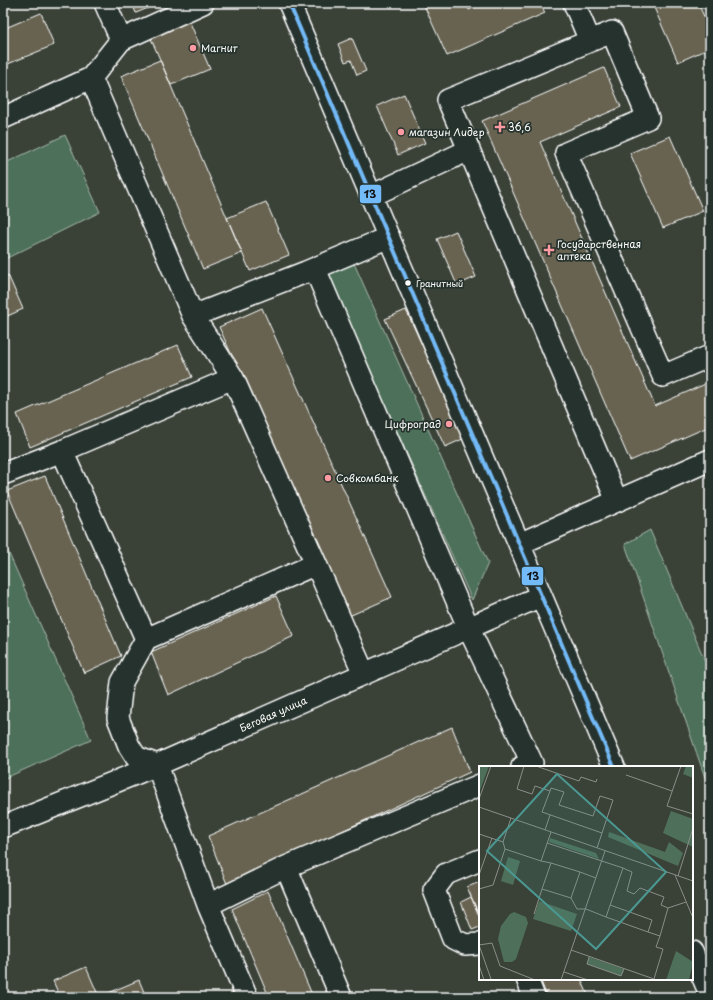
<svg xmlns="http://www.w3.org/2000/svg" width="713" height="1000" font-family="'Playpen Sans',sans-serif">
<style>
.green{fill:#4e705a;stroke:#a6b8ac}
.building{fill:#686451;stroke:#fff}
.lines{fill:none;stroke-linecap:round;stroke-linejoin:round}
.minor-casing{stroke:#fff;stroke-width:24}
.minor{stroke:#26332d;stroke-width:21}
.bus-1-casing{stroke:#26332d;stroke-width:7}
.bus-1{stroke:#73baf8;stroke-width:4}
.poi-dot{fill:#ff9aa2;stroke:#26332d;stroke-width:1.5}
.bus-dot{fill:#fff;stroke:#26332d;stroke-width:1.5}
.labels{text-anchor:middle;stroke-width:3.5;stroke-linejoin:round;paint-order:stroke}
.bus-label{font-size:9px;fill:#fff;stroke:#26332d;text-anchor:start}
.poi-label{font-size:10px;fill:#fff;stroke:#26332d;text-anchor:start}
.street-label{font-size:10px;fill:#fff;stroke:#26332d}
.inset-road{fill:none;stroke:#898e88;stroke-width:1}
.view{fill:#4b9892;fill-opacity:0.15;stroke:#4b9892;stroke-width:2}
.inset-edge{fill:none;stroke:#fff;stroke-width:2}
.line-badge{stroke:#26332d;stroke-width:1.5}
.pale-badge-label{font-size:11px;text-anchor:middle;font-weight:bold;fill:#111}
</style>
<rect width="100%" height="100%" fill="#3a4238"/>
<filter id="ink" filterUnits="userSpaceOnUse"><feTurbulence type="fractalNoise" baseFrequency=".025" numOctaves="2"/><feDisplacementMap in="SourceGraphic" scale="8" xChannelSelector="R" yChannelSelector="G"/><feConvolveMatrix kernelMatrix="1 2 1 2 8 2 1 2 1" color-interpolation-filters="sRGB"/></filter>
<g filter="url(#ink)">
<!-- green -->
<path class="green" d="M 65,135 L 100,212 L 3,260 L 3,164 Z
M 353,261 L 488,563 L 472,600 L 326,272 Z
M 650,530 L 710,673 L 710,792 L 625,544 Z
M 3,540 L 91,740 L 3,779 Z"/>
<!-- building -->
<path class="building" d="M 132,3 L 160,3 L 136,13 Z
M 423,3 L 466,3 L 469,10 L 484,3 L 540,3 L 545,13 L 447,56 Z
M 652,3 L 698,3 L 710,30 L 710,48 L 678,62 Z
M 41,13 L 54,45 L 3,66 L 3,29 Z
M 188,18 L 210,69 L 171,85 L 149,34 Z
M 352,38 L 366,71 L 357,75 L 351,60 L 345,62 L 338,44 Z
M 160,60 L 242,253 L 203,269 L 121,76 Z
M 604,68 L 621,107 L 540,142 L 655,406 L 710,382 L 710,426 L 630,461 L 482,121 Z
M 404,94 L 425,143 L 398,155 L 377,106 Z
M 670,136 L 703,211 L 663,228 L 630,153 Z
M 266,202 L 289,255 L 250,271 L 227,218 Z
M 456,231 L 476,277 L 457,285 L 437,239 Z
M 8,275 L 23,309 L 3,318 L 3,278 Z
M 262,308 L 392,597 L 349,616 L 219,327 Z
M 406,310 L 465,438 L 445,447 L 385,319 Z
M 178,345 L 192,377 L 30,447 L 17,414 Z
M 45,476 L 121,656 L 84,673 L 7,491 Z
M 276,596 L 294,636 L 168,695 L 151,652 Z
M 452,727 L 470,772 L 227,884 L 208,836 Z
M 480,882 L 480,917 L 467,887 Z
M 268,891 L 313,997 L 269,997 L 232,909 Z
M 471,897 L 480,918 L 480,927 L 472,930 L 461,902 Z
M 86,967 L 99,997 L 139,980 L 146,997 L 60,997 L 53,981 Z
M 540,979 L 581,979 L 589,997 L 547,997 Z"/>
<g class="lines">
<!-- minor casing -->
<g class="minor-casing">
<path id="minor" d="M 105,3 L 121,40 L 203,3
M 289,3 L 614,767
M 574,3 L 590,41 L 448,100 L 617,501
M 121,40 L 91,78 L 193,316
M 590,41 L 612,32 L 648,118 L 566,153 L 663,376 L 710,356
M 3,118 L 91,78
M 371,196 L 469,150
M 315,269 L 469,629 L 532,763 L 522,767
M 62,451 L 233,378 L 193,316 L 306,272 L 389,237
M 3,474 L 62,451 L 146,639 L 122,682 L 118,718 L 129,746 L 136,757 L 157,765 L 208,905 L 286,867 L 480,785
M 519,544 L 710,460
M 316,564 L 364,674
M 146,639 L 316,564 L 233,378
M 3,827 L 157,765 L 541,596
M 480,860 L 446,874 L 434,890 L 453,939 L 465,945 L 480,944
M 286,867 L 341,997
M 208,905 L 247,997
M 692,952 L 710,994
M 527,979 L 534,997"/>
</g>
<!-- minor -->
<use href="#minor" class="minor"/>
<!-- bus-1 casing -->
<g class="bus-1-casing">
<path id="bus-1" d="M 289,3 L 614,767"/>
</g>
<!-- bus-1 -->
<use href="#bus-1" class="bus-1"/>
</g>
</g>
<!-- markers -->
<g class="poi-dot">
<circle cx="193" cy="48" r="4"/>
<path d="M498 121h4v4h4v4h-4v4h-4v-4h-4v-4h4z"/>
<circle cx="401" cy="132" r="4"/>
<path d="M547 244h4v4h4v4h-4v4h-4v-4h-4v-4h4z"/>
<circle cx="449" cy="424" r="4"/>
<circle cx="328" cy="478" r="4"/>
</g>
<circle class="bus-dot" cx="408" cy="283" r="3.5"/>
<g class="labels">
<!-- bus labels -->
<g class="bus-label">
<text x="416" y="287">Гранитный</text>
</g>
<!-- poi labels -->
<g class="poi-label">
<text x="201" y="52">Магнит</text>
<text x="508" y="131">36,6</text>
<text x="409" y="136">магазин Лидер</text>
<text x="557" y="248">Государственная<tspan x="557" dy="12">аптека</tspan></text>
<text x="441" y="428" text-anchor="end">Цифроград</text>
<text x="336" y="482">Совкомбанк</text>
</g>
<!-- street labels -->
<g class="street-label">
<text transform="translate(273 714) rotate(-24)" y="4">Беговая улица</text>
</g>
</g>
<!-- overview -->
<g transform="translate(479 766)">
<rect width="214" height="214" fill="#3a4238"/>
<path d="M 0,0 L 10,0 L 0,27 ZM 207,0 L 214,0 L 214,12 L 204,8 ZM 192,45 L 214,53 L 214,81 L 184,67 ZM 130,66 L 186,86 L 190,76 L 204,87 L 199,100 L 129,71 ZM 71,72 L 117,87 L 120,93 L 70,76 ZM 29,91 L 41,95 L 34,119 L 22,115 ZM 60,135 L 98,148 L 92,165 L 54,153 ZM 35,146 L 47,151 L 49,157 L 37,193 L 33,196 L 25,196 L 19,173 L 22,160 L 31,148 ZM 197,185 L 214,196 L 210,214 L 187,214 ZM 110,191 L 145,203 L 142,210 L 108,198 Z" fill="#4e705a"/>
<path class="inset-road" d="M 45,0 L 38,23 L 53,28 L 56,20 L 71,25 L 63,46 L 123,67M 57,0 L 100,15 L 102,11 L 117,16 L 118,13M 202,0 L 188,40 L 214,48M 147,9 L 193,25M 71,25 L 72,22 L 85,26 L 80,39 L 114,50 L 121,30 L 134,34 L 118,82M 0,33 L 12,0M 0,41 L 214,115M 66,64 L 71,49M 0,68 L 24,76 L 32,52M 24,76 L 26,83 L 62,95M 72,97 L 101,106 L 92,132M 144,102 L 153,106 L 148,125 L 155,128 L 161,122 L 185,131 L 182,139 L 189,142 L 207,136M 101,106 L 117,112M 0,109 L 13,72M 196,109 L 214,152M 199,110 L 214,62M 0,123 L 14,119 L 26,83M 63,123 L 72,97 L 62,95 L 72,66M 55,148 L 63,123 L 92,132 L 98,143 L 107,143 L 127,151 L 144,102 L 68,77M 127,151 L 169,166 L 173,154 L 131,139M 181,170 L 189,142M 0,179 L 13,177 L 21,200 L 56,214M 0,179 L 12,213 L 9,214M 92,184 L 175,213 L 184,183 L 177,181 L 181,170 L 169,166M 110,191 L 108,198 L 142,210 L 145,203M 0,199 L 5,214M 85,206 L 109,214M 82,214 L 126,85"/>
<path class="view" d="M 78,8 L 187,106 L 117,183 L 8,85 Z"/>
<rect width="214" height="214" class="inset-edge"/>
</g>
<g class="line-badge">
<rect x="359" y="184" width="23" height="20" rx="4" fill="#73baf8"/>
<rect x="521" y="566" width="23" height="20" rx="4" fill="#73baf8"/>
</g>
<g class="pale-badge-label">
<text x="370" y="198">13</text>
<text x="533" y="580">13</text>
</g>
<!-- margin -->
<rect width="713" height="1000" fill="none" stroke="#26332d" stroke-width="16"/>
<rect x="8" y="8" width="697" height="984" fill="none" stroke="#fff" stroke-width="1.5" filter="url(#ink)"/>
</svg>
